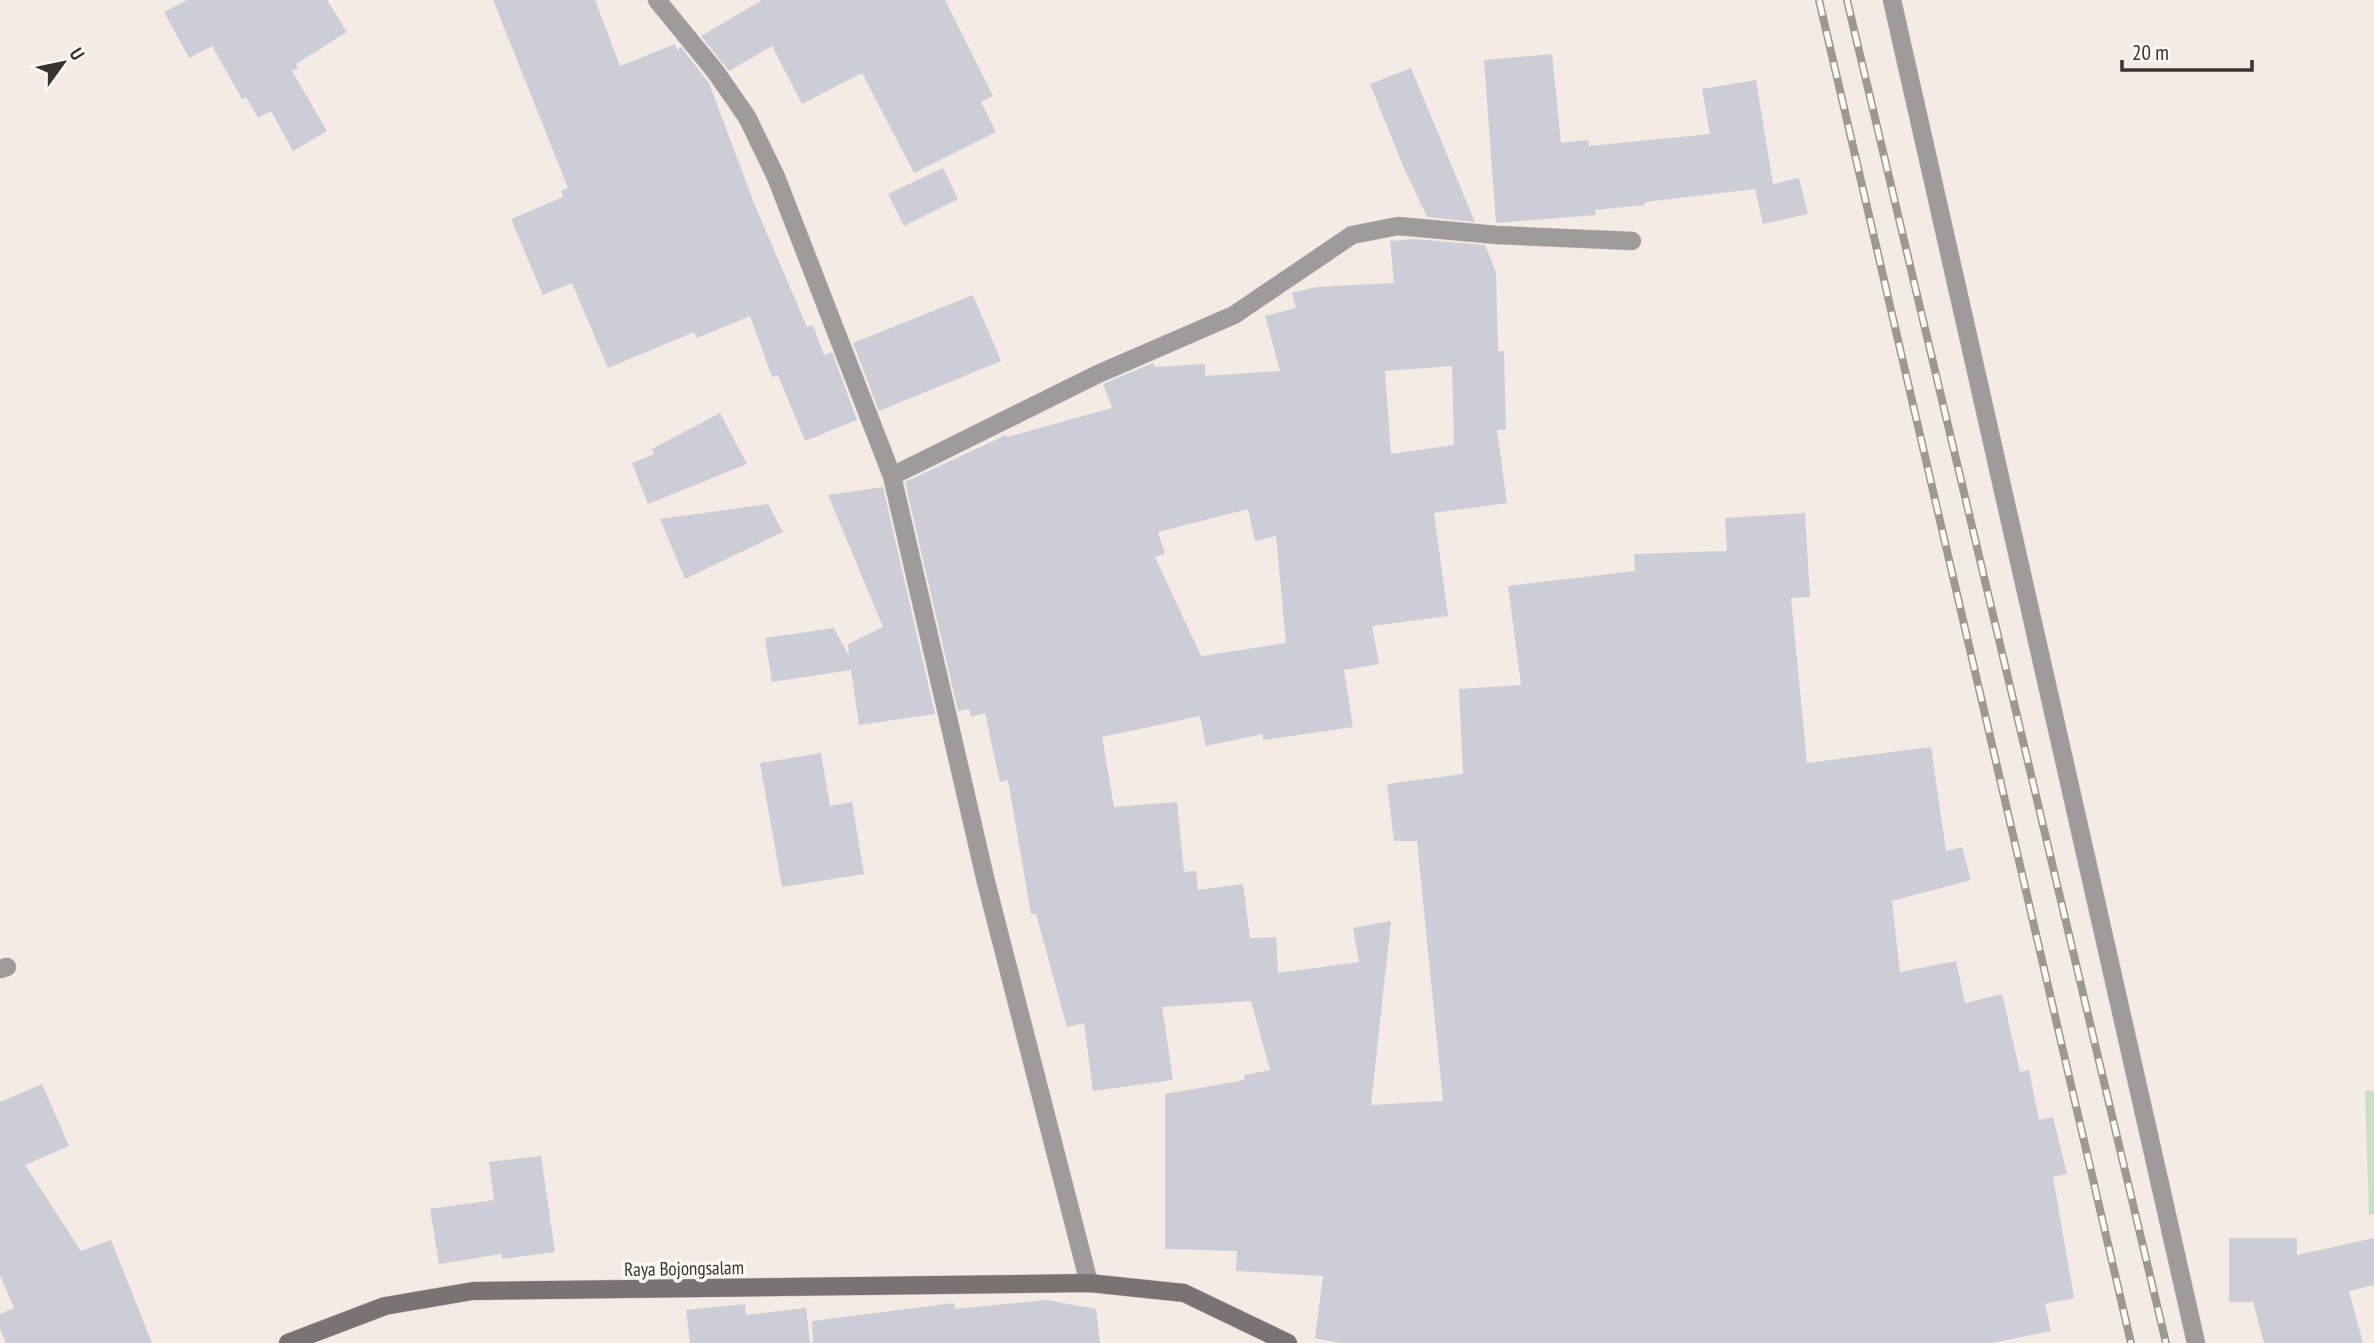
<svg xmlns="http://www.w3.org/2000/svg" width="2374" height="1343" font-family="'PT Sans Narrow',sans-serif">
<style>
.green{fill:#cddec6}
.building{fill:#cccdd7;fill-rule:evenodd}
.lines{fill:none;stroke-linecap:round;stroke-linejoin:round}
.lane-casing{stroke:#cec6c0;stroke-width:19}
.street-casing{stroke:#cec6c0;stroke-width:19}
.secondary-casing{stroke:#cec6c0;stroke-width:19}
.lane{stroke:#9f9a9b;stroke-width:18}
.street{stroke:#9f9a9b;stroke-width:18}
.secondary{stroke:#7a7374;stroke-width:18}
.rail-casing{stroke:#9e9893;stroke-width:8}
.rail{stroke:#fff9f5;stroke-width:5;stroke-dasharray:16;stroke-linecap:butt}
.labels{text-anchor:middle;stroke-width:7;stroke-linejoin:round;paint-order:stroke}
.street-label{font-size:19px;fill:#363330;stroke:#fff9f5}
</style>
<rect width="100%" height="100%" fill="#f4ebe4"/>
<!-- green -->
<path class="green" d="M 2365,1090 L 2374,1091 L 2374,1214 L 2369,1215 Z"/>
<!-- building -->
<path class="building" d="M 187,0 L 327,0 L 347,32 L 296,64 L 298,68 L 292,71 L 327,131 L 293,151 L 271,111 L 258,118 L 246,97 L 242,99 L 212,46 L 189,58 L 164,12 Z
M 493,0 L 595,0 L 620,66 L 675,44 L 677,50 L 681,47 L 709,83 L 756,208 L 807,327 L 813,325 L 824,355 L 832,352 L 857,420 L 805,441 L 778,375 L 772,377 L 750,316 L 697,338 L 694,332 L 608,368 L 572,283 L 543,295 L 511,219 L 563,197 L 561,191 L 568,188 Z
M 762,0 L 945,0 L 993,96 L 981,102 L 996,132 L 914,173 L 862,73 L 802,104 L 772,46 L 729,71 L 701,36 Z
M 1552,54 L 1561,143 L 1588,140 L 1589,146 L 1710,134 L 1702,89 L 1756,80 L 1773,184 L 1799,178 L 1808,214 L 1763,224 L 1755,189 L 1645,202 L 1645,205 L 1595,210 L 1596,215 L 1496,223 L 1484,60 Z
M 1411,68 L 1475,222 L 1427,217 L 1403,166 L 1370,84 Z
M 943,168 L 958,199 L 904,226 L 888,194 Z
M 1413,239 L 1485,245 L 1496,272 L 1498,351 L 1504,351 L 1506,430 L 1497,430 L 1507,503 L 1434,513 L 1448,616 L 1372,626 L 1379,664 L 1344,670 L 1353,727 L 1263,740 L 1263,734 L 1206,746 L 1200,716 L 1102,737 L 1114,807 L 1177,802 L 1184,872 L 1196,871 L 1198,890 L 1243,884 L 1250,938 L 1276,937 L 1278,973 L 1359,962 L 1353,928 L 1391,921 L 1371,1105 L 1443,1101 L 1417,841 L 1394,841 L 1387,784 L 1463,774 L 1459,689 L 1521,685 L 1508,586 L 1635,571 L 1634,554 L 1727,551 L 1725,518 L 1805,513 L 1810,597 L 1791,598 L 1807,763 L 1931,747 L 1946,851 L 1962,847 L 1971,880 L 1892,901 L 1900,972 L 1956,961 L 1965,1003 L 2002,994 L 2020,1072 L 2029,1070 L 2039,1120 L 2053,1117 L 2067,1174 L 2053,1177 L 2074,1298 L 2045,1304 L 2051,1331 L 1991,1343 L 1340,1343 L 1315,1338 L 1323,1276 L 1236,1271 L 1237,1251 L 1165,1249 L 1165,1094 L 1245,1080 L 1244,1075 L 1270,1070 L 1251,1001 L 1162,1007 L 1173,1080 L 1093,1091 L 1084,1023 L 1067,1027 L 1036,914 L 1031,914 L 1008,780 L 1000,782 L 985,713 L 971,717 L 969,709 L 958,711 L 905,482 L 1006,435 L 1007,437 L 1112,408 L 1103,384 L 1153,363 L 1155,367 L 1205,364 L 1205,376 L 1280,371 L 1265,316 L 1296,308 L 1292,293 L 1316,287 L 1394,283 L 1390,241 ZM 1452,366 L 1454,445 L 1391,454 L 1385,371 ZM 1248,509 L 1255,541 L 1276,536 L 1286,643 L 1201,656 L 1155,557 L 1165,554 L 1158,532 Z
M 973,295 L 1001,361 L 879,411 L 853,343 Z
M 720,413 L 747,464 L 648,504 L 632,463 L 654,454 L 652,449 Z
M 883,487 L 935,714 L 859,725 L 851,670 L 772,682 L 765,638 L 834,628 L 849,656 L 848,644 L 883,627 L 828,495 Z
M 768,504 L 783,532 L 685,579 L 660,519 Z
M 821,753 L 830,806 L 852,802 L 864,874 L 782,887 L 760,763 Z
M 42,1084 L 69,1146 L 25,1165 L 81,1251 L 111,1240 L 152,1343 L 6,1343 L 0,1329 L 0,1314 L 14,1308 L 0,1275 L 0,1102 Z
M 541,1156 L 555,1252 L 502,1259 L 501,1254 L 439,1264 L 430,1209 L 494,1200 L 489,1162 Z
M 2229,1238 L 2297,1238 L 2297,1255 L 2374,1238 L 2374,1285 L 2349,1291 L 2363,1343 L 2264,1343 L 2253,1302 L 2229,1302 Z
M 1047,1300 L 1096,1309 L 1100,1343 L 813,1343 L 812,1321 L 954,1303 L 955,1309 Z
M 745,1304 L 746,1315 L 806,1308 L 810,1343 L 690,1343 L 686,1310 Z"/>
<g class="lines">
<!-- lane casing -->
<g class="lane-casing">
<path id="lane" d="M 1892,0 L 2196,1343"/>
</g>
<!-- street casing -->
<g class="street-casing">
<path id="street" d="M 657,0 L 715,71 L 747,117 L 776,177 L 892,476 L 986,882 L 1089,1283
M 892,476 L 1098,374 L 1234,315 L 1352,235 L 1398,226 L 1497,235 L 1632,241
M 0,969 L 7,967"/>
</g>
<!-- secondary casing -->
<g class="secondary-casing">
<path id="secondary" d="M 288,1343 L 385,1306 L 473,1291 L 1089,1283 L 1184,1293 L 1288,1343"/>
</g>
<!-- lane -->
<use href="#lane" class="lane"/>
<!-- street -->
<use href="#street" class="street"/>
<!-- secondary -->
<use href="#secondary" class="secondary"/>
<!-- rail casing -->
<g class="rail-casing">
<path id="rail" d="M 1819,0 L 2131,1343
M 1847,0 L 2166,1343"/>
</g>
<!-- rail -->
<use href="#rail" class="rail"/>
</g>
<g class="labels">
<!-- street labels -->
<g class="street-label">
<text transform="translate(684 1268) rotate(-1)" y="7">Raya Bojongsalam</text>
</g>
</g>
<!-- north arrow -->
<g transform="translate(63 63) rotate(57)" stroke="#fff9f5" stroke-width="5" paint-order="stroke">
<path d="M0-5L12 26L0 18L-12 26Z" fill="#363330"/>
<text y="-10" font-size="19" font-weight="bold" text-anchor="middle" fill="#363330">U</text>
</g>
<!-- scale -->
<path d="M2122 60v10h130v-10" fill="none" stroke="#363330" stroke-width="3.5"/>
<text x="2132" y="60" font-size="21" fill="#363330" stroke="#fff9f5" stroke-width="5" paint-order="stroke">20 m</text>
</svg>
